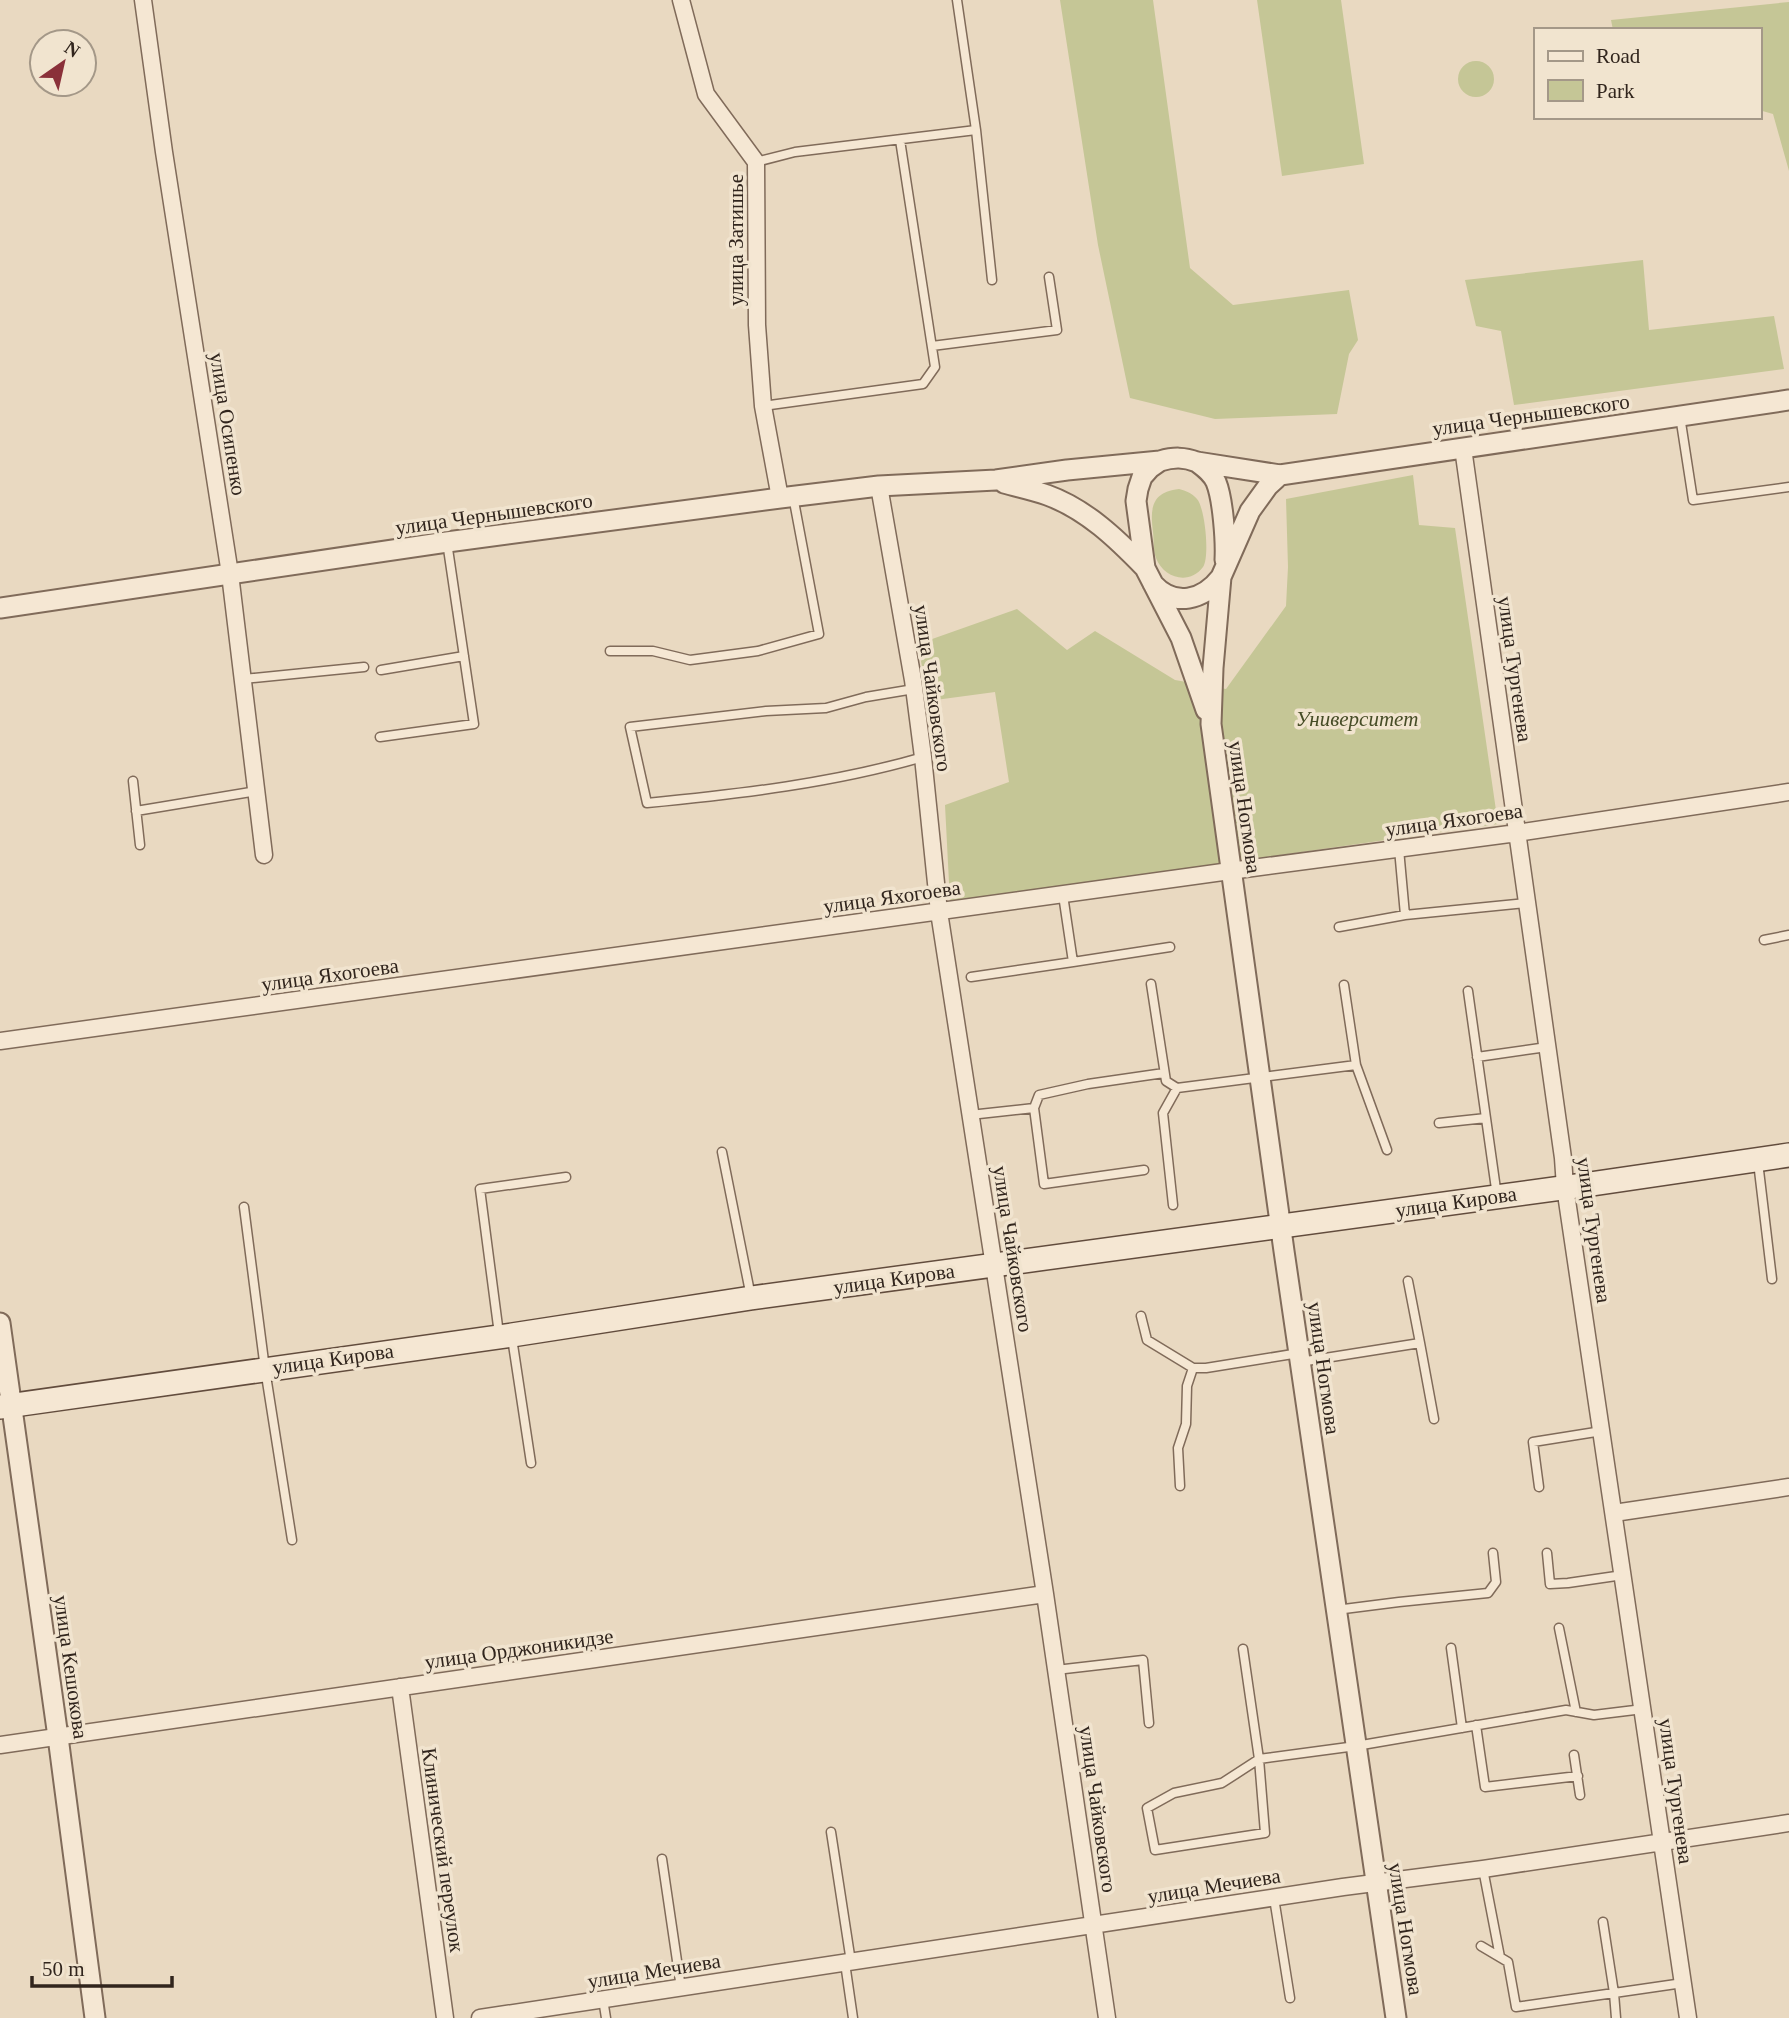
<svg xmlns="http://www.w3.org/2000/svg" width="1789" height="2018" font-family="'Times New Roman',serif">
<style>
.green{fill:#c5c696}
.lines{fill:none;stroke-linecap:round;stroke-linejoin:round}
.service-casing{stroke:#806b5a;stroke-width:11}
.minor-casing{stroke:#806b5a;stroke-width:19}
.tertiary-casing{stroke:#806b5a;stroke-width:23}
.secondary-casing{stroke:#624c3d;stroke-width:26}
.service{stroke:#f5e7d3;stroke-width:8}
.minor{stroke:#f5e7d3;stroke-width:16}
.tertiary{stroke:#f5e7d3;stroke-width:19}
.secondary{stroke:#f5e7d3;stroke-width:23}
.labels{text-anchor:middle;stroke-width:7;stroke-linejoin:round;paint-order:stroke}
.street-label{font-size:21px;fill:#31251d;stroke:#f1e4cf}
.park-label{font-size:21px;font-style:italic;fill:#464c26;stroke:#f1e4cf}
</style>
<rect width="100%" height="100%" fill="#e9d9c1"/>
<!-- green -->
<path class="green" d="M 1060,0 L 1153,0 L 1190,268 L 1233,305 L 1349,290 L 1358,340 L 1349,354 L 1337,414 L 1215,419 L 1130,398 L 1098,245 Z
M 1257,0 L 1341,0 L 1364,164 L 1282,176 Z
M 1789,2 L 1789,171 L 1773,114 L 1759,110 L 1759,30 L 1613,30 L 1611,20 Z
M1458 79a18 18 0 1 1 36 0a18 18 0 1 1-36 0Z
M 1643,260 L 1649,330 L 1774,316 L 1784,369 L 1514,405 L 1501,331 L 1476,326 L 1465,280 Z
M 1413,475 L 1419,525 L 1455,528 L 1498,824 L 950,902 L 945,805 L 1009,782 L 995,692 L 928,701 L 918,644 L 1017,609 L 1067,650 L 1095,631 L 1175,680 L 1226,689 L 1286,606 L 1288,567 L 1286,499 Z
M 1179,489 C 1186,491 1192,493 1197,499 C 1205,508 1210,557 1203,567 C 1190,585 1164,579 1156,558 C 1153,550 1154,540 1153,532 C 1150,509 1151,492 1179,489 Z"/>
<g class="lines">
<!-- service casing -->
<g class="service-casing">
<path id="service" d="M 957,0 L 976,130
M 756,162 L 795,152 L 976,130 L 992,280
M 932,346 L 1057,330 L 1049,277
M 763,406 L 923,384 L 935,367 L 900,140
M 1680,416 L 1693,500 L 1789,487
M 610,651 L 653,651 L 690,660 L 758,651 L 819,634 L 793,496
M 381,670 L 464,656
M 243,679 L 364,667
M 914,689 L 866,697 L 826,708 L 766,711 L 630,727 L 647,803 C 740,794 834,783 923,757
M 380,737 L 474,724 L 447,542
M 133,781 L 140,845
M 136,811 L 257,791
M 1063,895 L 1073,962 L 1170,947
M 1405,915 L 1527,903
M 1339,927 L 1405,915 L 1399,849
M 1764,940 L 1789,935
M 971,977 L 1073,962
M 1151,984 L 1166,1081 L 1177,1088 L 1356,1065 L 1387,1150
M 1344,985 L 1356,1065
M 1468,991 L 1497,1196
M 1477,1057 L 1547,1047
M 1034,1108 L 1044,1184 L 1144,1170
M 970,1115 L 1034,1108 L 1039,1095 L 1088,1084 L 1164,1073
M 1439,1123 L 1486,1118
M 722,1152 L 751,1297
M 1758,1162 L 1772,1279
M 1173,1205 L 1163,1113 L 1177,1088
M 244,1207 L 265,1369 L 292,1540
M 1408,1281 L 1420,1343
M 1141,1316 L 1147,1340 L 1193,1368 L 1206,1368 L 1299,1353
M 499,1334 L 480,1189 L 566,1177
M 512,1338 L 531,1463
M 1300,1362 L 1420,1343 L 1434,1419
M 1180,1486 L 1178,1448 L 1186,1424 L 1187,1386 L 1193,1368
M 1539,1487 L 1533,1442 L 1602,1431
M 1547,1553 L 1550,1584 L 1568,1583 L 1623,1575
M 1336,1610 L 1399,1602 L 1488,1593 L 1496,1582 L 1493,1553
M 1559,1628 L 1576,1712
M 1451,1648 L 1462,1728
M 1243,1649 L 1259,1759 L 1356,1746 L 1566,1710 L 1594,1715 L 1643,1709
M 1056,1670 L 1143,1660 L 1149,1723
M 1476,1725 L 1485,1787 L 1578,1776
M 1574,1755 L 1580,1795
M 1259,1759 L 1265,1833 L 1155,1850 L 1147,1808 L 1174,1793 L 1222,1783 Z
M 831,1832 L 851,1962
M 662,1859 L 681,1988
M 1483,1869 L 1500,1957
M 1274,1898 L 1290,1998
M 1481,1946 L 1508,1962 L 1516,2007 L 1614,1993 L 1603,1922
M 845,1963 L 853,2018
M 603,1999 L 606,2018
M 1616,2018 L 1614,1993 L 1683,1983"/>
</g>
<!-- minor casing -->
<g class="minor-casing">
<path id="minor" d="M 143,0 L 164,152 L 230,574 L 264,855
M 681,0 L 706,94 L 756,162 L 757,325 L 763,406 L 780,498
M 1463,448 L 1563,1158 L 1565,1187 L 1688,2018
M 879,486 L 913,680 L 923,757 L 939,912 L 1045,1594 L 1107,2018
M 0,1041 L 1230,871 L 1517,833 L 1789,792
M 1614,1513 L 1789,1487
M 400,1687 L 445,2018
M 0,1745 L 1045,1594
M 480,2018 L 1343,1887 L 1483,1869 L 1789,1823"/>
</g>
<!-- tertiary casing -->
<g class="tertiary-casing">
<path id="tertiary" d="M 1160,461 L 1150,468 L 1142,477 L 1138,489 L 1136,501 L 1145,568 L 1181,638 L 1206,710
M 1197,462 C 1205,468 1212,473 1216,482 C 1223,499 1226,541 1225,560
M 1280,475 L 1268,486 L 1250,511 L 1221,577 L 1213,668 L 1211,724 L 1284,1251 L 1396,2018
M 1004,483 C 1018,487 1033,490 1047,495 C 1086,509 1117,539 1145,568
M 1153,584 C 1175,608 1203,600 1221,577
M 0,608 L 447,542 L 780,498 L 879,486 L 996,480 L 1067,470 L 1160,461 C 1174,457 1184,457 1197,462 L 1280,475 L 1789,400
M 0,1323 L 58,1737 L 95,2018"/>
</g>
<!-- secondary casing -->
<g class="secondary-casing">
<path id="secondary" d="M 0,1407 L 512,1335 L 751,1298 L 1591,1184 L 1789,1155"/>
</g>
<!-- service -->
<use href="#service" class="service"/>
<!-- minor -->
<use href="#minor" class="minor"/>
<!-- tertiary -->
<use href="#tertiary" class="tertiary"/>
<!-- secondary -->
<use href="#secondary" class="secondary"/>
</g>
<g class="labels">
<!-- street labels -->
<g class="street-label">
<text transform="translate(736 240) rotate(-90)" y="7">улица Затишье</text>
<text transform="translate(1531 415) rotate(-8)" y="7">улица Чернышевского</text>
<text transform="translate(228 424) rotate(81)" y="7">улица Осипенко</text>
<text transform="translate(494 514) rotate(-8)" y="7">улица Чернышевского</text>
<text transform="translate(1515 669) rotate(82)" y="7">улица Тургенева</text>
<text transform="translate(933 688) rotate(82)" y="7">улица Чайковского</text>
<text transform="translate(1245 807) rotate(82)" y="7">улица Ногмова</text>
<text transform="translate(1454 820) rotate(-8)" y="7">улица Яхогоева</text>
<text transform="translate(892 897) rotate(-8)" y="7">улица Яхогоева</text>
<text transform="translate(330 975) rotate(-8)" y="7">улица Яхогоева</text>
<text transform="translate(1456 1202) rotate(-8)" y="7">улица Кирова</text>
<text transform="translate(1594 1230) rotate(82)" y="7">улица Тургенева</text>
<text transform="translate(1013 1249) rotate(81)" y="7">улица Чайковского</text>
<text transform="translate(894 1279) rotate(-8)" y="7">улица Кирова</text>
<text transform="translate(333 1359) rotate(-8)" y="7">улица Кирова</text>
<text transform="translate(1324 1368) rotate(82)" y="7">улица Ногмова</text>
<text transform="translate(519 1649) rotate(-8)" y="7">улица Орджоникидзе</text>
<text transform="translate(71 1667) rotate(82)" y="7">улица Кешокова</text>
<text transform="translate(1676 1791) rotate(82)" y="7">улица Тургенева</text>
<text transform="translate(1098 1809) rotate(82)" y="7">улица Чайковского</text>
<text transform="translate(443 1850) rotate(82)" y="7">Клинический переулок</text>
<text transform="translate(1214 1886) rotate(-9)" y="7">улица Мечиева</text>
<text transform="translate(1406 1929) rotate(81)" y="7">улица Ногмова</text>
<text transform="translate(654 1971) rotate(-9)" y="7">улица Мечиева</text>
</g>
<!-- park labels -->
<g class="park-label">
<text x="1357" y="726">Университет</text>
</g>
</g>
<!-- legend -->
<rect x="1534" y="28" width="228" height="91" fill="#f1e4cf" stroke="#a49888" stroke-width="2"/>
<rect x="1548" y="51" width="35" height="10" fill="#f5e7d3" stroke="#a49888" stroke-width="2"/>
<text x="1596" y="63" font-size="21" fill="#31251d">Road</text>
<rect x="1548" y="80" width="35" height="21" fill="#c5c696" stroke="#a49888" stroke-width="2"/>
<text x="1596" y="98" font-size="21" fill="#31251d">Park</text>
<!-- north arrow -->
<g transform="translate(63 63) rotate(34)"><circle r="33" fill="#f1e4cf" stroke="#a49888" stroke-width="2"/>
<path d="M0-5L12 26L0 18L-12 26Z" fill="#8a3039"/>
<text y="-10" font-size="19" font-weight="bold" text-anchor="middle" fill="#31251d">N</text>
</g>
<!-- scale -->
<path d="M32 1976v10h140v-10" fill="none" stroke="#31251d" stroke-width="3.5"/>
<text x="42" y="1976" font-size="21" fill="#31251d" stroke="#f1e4cf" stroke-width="5" paint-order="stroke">50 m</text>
</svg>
